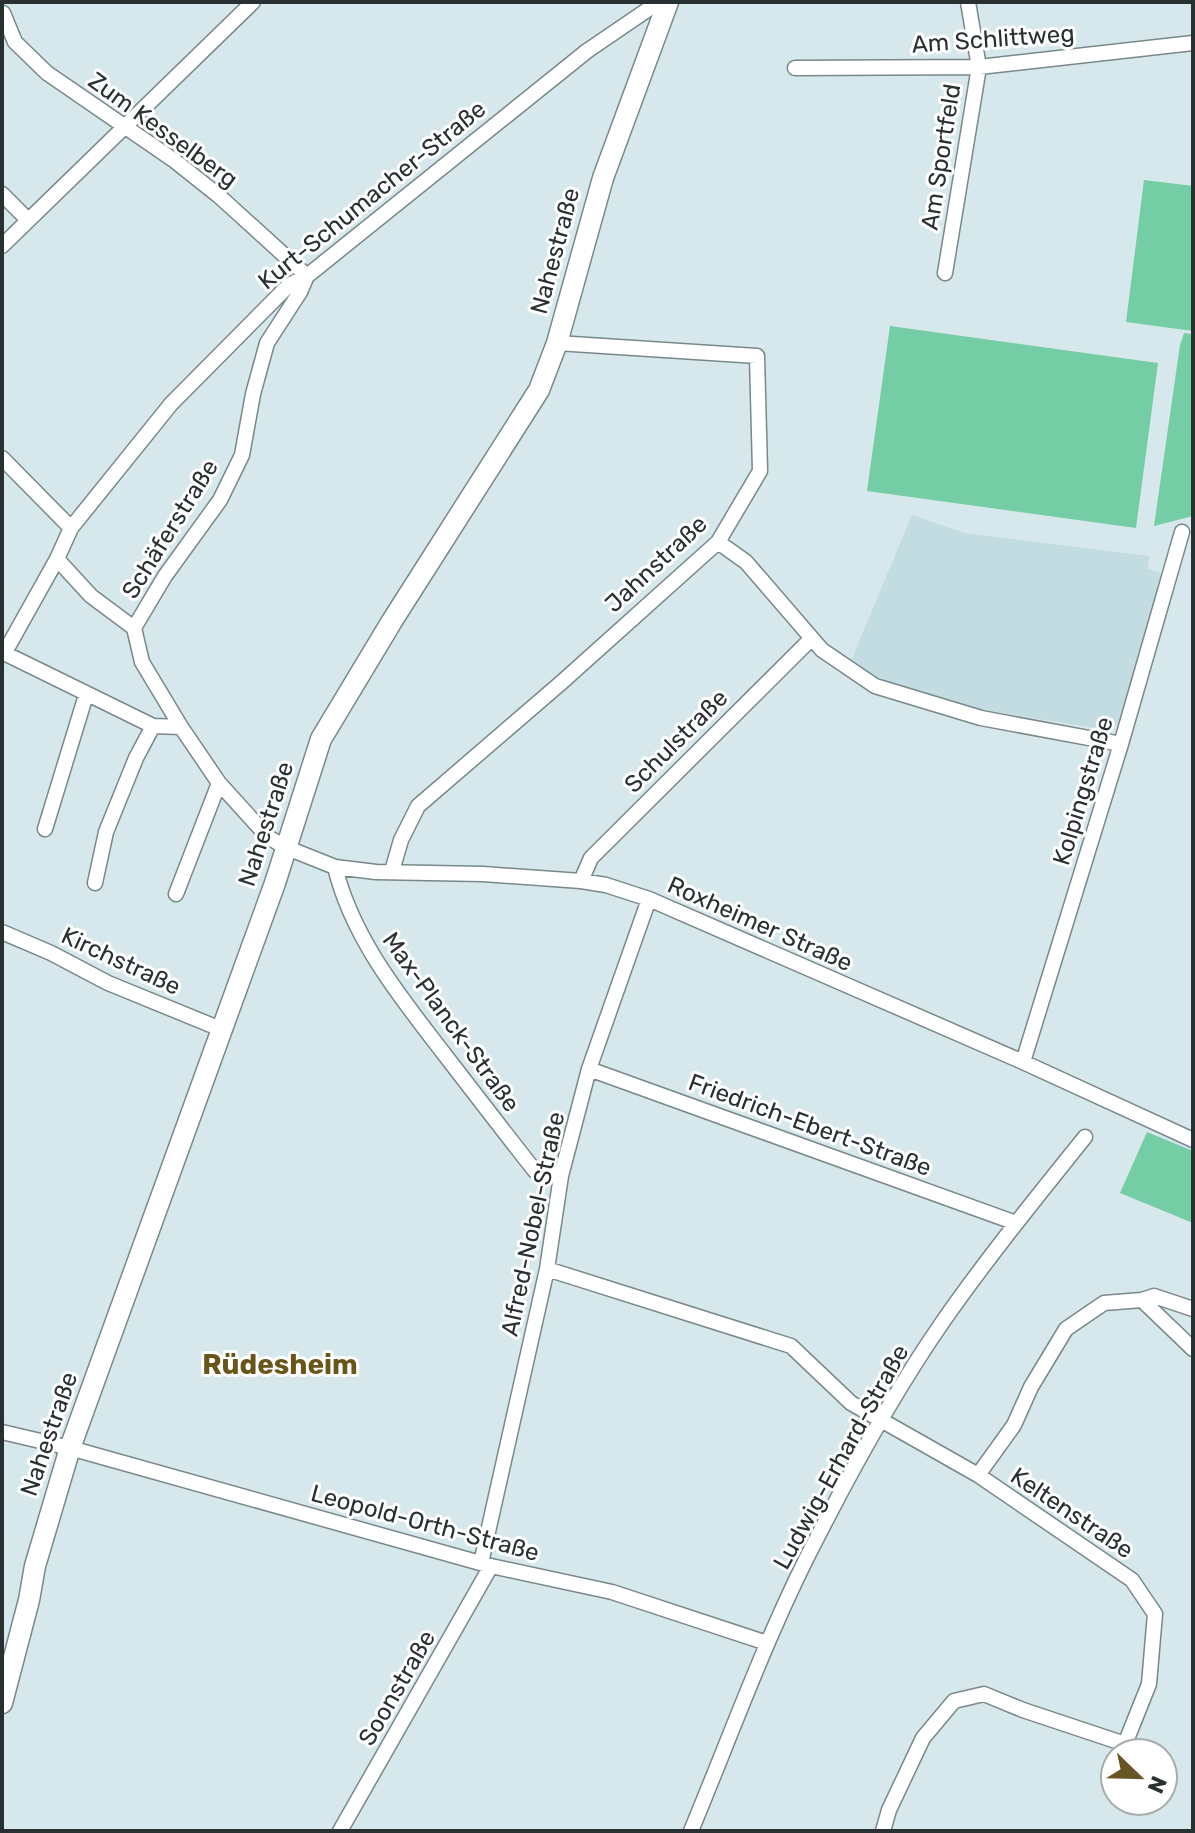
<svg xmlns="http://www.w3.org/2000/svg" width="1195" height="1833" font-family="Rubik,sans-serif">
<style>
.built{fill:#c2dce1}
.green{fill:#74cda4}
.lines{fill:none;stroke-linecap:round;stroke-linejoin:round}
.street-casing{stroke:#78888b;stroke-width:17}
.secondary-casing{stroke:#78888b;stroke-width:23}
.street{stroke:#fff;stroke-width:14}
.secondary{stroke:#fff;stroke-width:20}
.labels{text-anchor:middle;stroke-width:6;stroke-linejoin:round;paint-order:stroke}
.street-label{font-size:24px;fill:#293031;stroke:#fff}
.quarter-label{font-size:28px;font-weight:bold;fill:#685519;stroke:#fff}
</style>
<rect width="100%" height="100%" fill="#d6e8eb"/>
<!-- built -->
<path class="built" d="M 912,515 L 965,533 L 1149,556 L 1148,569 L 1164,574 L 1145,642 L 1119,721 L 1113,731 L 965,707 L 909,691 L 876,678 L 850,663 Z"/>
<!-- green -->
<path class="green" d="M 1144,180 L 1193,186 L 1193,331 L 1126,322 Z
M 890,326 L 1158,363 L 1136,528 L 867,491 Z
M 1184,333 L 1193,334 L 1193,516 L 1154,526 L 1180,345 Z
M 1147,1132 L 1193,1151 L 1193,1223 L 1120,1193 Z"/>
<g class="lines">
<!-- street casing -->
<g class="street-casing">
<path id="street" d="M 3,13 L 15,42 L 47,73 L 175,161 L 219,196 L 307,276 L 300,292 L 267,343 L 253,394 L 242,455 L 220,500 L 165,576 L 134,628
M 795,68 L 979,67 L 1193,43
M 2,194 L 28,220
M 2,246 L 253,2
M 945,273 L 979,67 L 968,2
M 2,458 L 71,528
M 718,542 L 746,562 L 822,650 L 875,686 L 981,718 L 1121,744
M 57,559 L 91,596 L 134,628 L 142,662 L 181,727 L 219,783 L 268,837 L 285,847 L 335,867 L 376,872 L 483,874 L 581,881 L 606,885 L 649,899 L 1023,1062 L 1193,1140
M 2,652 L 153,726 L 181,727
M 5,652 L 57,559 L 71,528 L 171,404 L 289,285 L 307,276 L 587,51 L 650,8 L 664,2
M 45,829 L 86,695
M 335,867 C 352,938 401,998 445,1055 C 475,1094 505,1133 535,1171 L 561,1176
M 392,871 L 401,840 L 418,806 L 562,682 L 718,542 L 760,471 L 757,356 L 557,343
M 581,881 L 591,858 L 811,639
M 95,883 L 106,832 L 136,758 L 153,726
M 176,894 L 219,783
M 2,932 L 51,953 L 108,983 L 223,1030
M 1023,1062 L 1121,744 L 1182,532
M 589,1069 L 1016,1223
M 547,1269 L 791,1346 L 851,1403 L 978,1475 L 1132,1580 L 1155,1614 L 1149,1684 L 1125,1744 L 1023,1710 L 984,1694 L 954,1701 L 923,1738 L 889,1810 L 883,1831
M 1142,1300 L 1193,1349
M 2,1432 L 70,1448 L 491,1566 L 612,1592 L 767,1643
M 978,1475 L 1014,1425 L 1031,1387 L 1066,1329 L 1104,1303 L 1142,1300 L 1154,1296 L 1193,1309
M 481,1563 L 547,1269 L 561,1176 L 589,1069 L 649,899
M 340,1831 L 491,1566
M 691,1831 C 733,1730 770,1626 821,1530 C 858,1458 898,1386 944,1320 C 988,1257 1037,1197 1085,1137"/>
</g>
<!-- secondary casing -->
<g class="secondary-casing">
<path id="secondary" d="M 2,1703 L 29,1600 L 35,1566 L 70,1448 L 275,883 L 321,739 L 392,621 L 539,390 L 557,343 L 603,178 L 668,2"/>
</g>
<!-- street -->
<use href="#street" class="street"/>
<!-- secondary -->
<use href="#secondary" class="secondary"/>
</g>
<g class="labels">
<!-- street labels -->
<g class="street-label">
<text transform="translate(993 39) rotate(-4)" y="8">Am Schlittweg</text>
<text transform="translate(163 130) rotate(36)" y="8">Zum Kesselberg</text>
<text transform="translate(941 157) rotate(-81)" y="8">Am Sportfeld</text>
<text transform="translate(372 195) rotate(-39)" y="8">Kurt-Schumacher-Straße</text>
<text transform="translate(555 251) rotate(-75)" y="8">Nahestraße</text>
<text transform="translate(170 529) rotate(-58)" y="8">Schäferstraße</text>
<text transform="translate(656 564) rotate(-43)" y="8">Jahnstraße</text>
<text transform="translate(676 741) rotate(-45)" y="8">Schulstraße</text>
<text transform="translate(1083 791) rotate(-73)" y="8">Kolpingstraße</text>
<text transform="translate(266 824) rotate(-72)" y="8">Nahestraße</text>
<text transform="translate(760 924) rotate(24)" y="8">Roxheimer Straße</text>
<text transform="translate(121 961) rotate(25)" y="8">Kirchstraße</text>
<text transform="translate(451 1022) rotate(54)" y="8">Max-Planck-Straße</text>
<text transform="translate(810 1125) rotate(20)" y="8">Friedrich-Ebert-Straße</text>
<text transform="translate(533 1224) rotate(-78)" y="8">Alfred-Nobel-Straße</text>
<text transform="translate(49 1434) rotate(-71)" y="8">Nahestraße</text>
<text transform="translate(841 1457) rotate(-61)" y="8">Ludwig-Erhard-Straße</text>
<text transform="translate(1072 1513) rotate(34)" y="8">Keltenstraße</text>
<text transform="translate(425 1523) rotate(15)" y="8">Leopold-Orth-Straße</text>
<text transform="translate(397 1688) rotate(-60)" y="8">Soonstraße</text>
</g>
<!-- quarter labels -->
<g class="quarter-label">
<text x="280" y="1374">Rüdesheim</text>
</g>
</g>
<!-- border -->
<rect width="1195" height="1833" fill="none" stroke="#293031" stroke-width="8"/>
<!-- north arrow -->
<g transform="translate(1139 1777) rotate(113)"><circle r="38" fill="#ffffff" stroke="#a9acad" stroke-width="2"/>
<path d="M0-6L14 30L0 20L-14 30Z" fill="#675523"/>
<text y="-12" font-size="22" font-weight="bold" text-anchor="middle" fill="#293031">N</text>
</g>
</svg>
